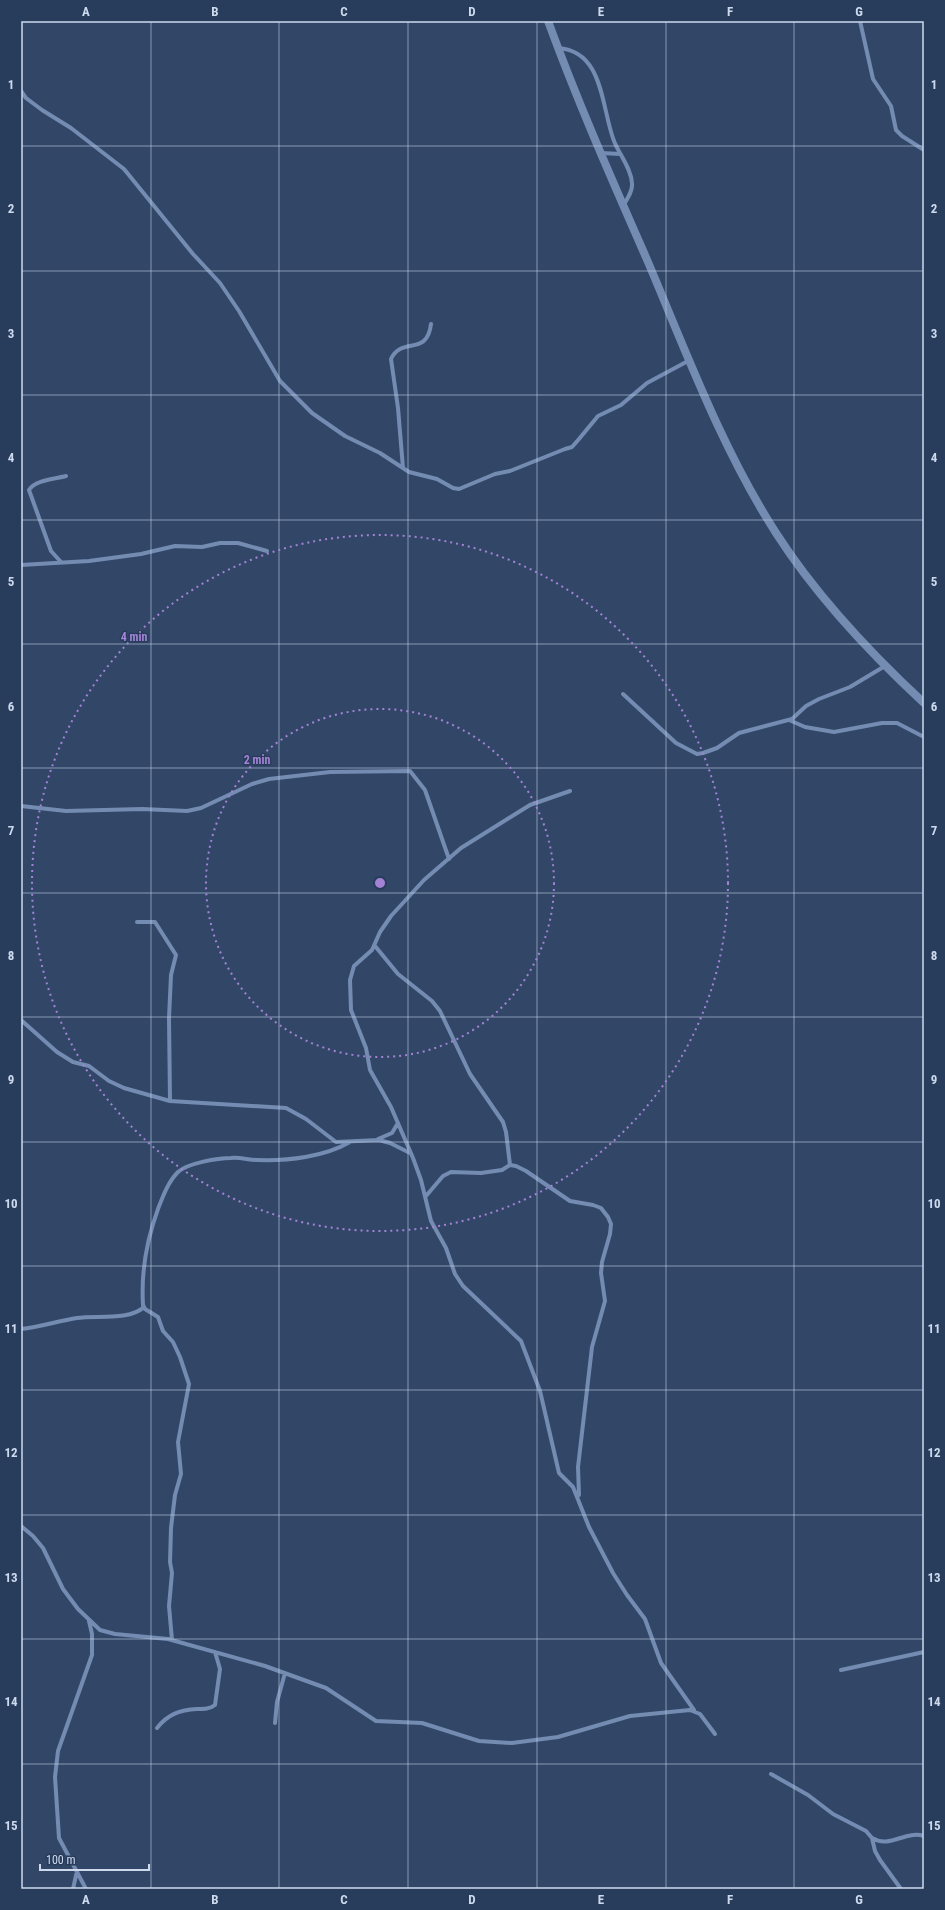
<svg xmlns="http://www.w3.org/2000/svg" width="945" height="1910" font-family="'Roboto Condensed',sans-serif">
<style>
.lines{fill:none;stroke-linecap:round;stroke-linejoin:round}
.minor{stroke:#748cb1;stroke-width:4}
.secondary{stroke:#748cb1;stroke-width:8}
.grid{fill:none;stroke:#cddaee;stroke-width:1;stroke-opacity:0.55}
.ring{fill:none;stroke:#a483d6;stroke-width:2;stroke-dasharray:2 4}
.centre{fill:#a483d6;stroke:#283c5c;stroke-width:2}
.ring-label{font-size:12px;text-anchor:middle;font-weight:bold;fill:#a483d6;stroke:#283c5c;stroke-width:3;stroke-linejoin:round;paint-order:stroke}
.neatline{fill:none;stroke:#cddaee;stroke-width:1.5}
.grid-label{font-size:13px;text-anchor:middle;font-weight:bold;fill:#cddaee}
</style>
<rect width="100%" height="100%" fill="#324768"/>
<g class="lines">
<!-- minor -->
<path class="minor" d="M 860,21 L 873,79 L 891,106 L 896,130 L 902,136 L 924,150
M 558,48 C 604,51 601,107 614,141 C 619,154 631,168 632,183 C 633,191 627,199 623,206
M 21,91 L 26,98 L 42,110 L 71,128 L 124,169 L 193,254 L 220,283 L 239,311 L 280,381 L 312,413 L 345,436 L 380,453 L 409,472 L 437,479 L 453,488 L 459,489 L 495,474 L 510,471 L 565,449 L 572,447 L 579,439 L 598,416 L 621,405 L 647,383 L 688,361
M 601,153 L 620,154
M 403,468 L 398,408 L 391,359 C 402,336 427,357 431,324
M 61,562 L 51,551 L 29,490 C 35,480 55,479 66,476
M 21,565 L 89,561 L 141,554 L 175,546 L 202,547 L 220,543 L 238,543 L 267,551
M 623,694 L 676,743 L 697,754 L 703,753 L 717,748 L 739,733 L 792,719 L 806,706 L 819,699 L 850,687 L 885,666
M 789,720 L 805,727 L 834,732 L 882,723 L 897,723 L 924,737
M 570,791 L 530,805 L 461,848 L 424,880 L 391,916 L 380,932 L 372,950 L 354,966 L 350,980 L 351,1010 L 366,1048 L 370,1070 L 391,1107 L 413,1158 L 421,1180 L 431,1221 L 446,1248 L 455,1274 L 463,1286 L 521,1341 L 540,1391 L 559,1473 L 573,1487 L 589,1527 L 613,1573 L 627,1595 L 645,1619 L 661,1663 L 694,1710
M 21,806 L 66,811 L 142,809 L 187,811 L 201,808 L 252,784 L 269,779 L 330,772 L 410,771 L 425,790 L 449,859
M 137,922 L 155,922 L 176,955 L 171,975 L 169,1018 L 170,1101
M 375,946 L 398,974 L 432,1001 L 440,1011 L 470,1074 L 503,1122 L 506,1132 L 510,1165
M 21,1020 L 57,1052 L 73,1062 L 89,1066 L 109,1081 L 124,1088 L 170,1101 L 286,1108 L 306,1119 L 336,1142 L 379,1140 L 390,1143 L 410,1153
M 378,1139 L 392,1133 L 398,1123
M 426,1196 L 443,1176 L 451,1172 L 481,1173 L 502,1170 L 510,1165 L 516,1166 L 526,1171 L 570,1201 L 593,1205 L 601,1208 L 608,1217 L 611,1224 L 610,1234 L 602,1262 L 601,1273 L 605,1301 L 592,1347 L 578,1467 L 579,1495
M 21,1329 C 40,1327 58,1321 77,1318 C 96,1315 129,1321 144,1307
M 21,1526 L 33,1536 L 43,1548 L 63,1589 L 78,1609 L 100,1630 L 115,1634 L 168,1639 L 265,1666 L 326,1688 L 376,1721 L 422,1723 L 479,1741 L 512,1743 L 558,1737 L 630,1716 L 690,1710 L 700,1714 L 715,1734
M 172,1640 L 169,1606 L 172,1573 L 170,1562 L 171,1528 L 175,1495 L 181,1474 L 178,1442 L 189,1384 L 180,1357 L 173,1342 L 163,1331 L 158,1317 L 145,1309 L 143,1305 C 141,1272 147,1239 158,1209 C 163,1196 168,1182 178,1172 C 188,1163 218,1158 231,1158 C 240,1157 249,1160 258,1160 C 288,1161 324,1157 350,1142
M 841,1670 L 924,1652
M 275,1723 L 277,1702 L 285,1673
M 157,1728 C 168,1714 180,1710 197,1709 C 204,1709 210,1709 215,1705 L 220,1669 L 215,1652
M 771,1774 L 808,1795 L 833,1814 L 866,1831 L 872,1838 L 875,1851 L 880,1860 L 901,1889
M 872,1838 C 890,1849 905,1830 924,1836
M 73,1889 L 77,1871
M 86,1889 L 59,1838 L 55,1777 L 58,1751 L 92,1655 L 92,1634 L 89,1621"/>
<!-- secondary -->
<path class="secondary" d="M 548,21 C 578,103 613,182 648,262 C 687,354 722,449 776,533 C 817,597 869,652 924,703"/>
</g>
<!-- grid -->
<path class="grid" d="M 151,21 L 151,1889M 279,21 L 279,1889M 408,21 L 408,1889M 537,21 L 537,1889M 666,21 L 666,1889M 794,21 L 794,1889M 21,146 L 924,146M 21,271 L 924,271M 21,395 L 924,395M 21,520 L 924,520M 21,644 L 924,644M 21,768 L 924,768M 21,893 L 924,893M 21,1017 L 924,1017M 21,1142 L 924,1142M 21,1266 L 924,1266M 21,1390 L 924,1390M 21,1515 L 924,1515M 21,1639 L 924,1639M 21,1764 L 924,1764"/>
<!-- distance rings -->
<g class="ring">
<circle cx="380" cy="883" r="174"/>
<circle cx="380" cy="883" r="348"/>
</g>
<circle cx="380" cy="883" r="6" class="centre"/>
<g class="ring-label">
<text x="134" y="641">4 min</text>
<text x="257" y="764">2 min</text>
</g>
<!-- border -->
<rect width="945" height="1910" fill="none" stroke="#283c5c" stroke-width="44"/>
<!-- scale -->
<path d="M40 1864v6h109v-6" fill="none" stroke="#cddaee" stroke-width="2"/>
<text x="46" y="1864" font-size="12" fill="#cddaee" stroke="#283c5c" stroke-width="3" paint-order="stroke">100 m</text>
<rect x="22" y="22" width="901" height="1866" class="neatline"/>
<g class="grid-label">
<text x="86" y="16">A</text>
<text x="215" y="16">B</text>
<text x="344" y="16">C</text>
<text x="472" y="16">D</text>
<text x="601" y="16">E</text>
<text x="730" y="16">F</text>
<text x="859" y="16">G</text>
<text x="11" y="89">1</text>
<text x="934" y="89">1</text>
<text x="11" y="213">2</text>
<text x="934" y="213">2</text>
<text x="11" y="338">3</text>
<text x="934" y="338">3</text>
<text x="11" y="462">4</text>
<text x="934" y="462">4</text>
<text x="11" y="586">5</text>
<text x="934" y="586">5</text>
<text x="11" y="711">6</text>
<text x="934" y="711">6</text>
<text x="11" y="835">7</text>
<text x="934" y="835">7</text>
<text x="11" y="960">8</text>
<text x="934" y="960">8</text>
<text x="11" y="1084">9</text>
<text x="934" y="1084">9</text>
<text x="11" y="1208">10</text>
<text x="934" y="1208">10</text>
<text x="11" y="1333">11</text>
<text x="934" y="1333">11</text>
<text x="11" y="1457">12</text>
<text x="934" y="1457">12</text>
<text x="11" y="1582">13</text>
<text x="934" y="1582">13</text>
<text x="11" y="1706">14</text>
<text x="934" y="1706">14</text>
<text x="11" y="1830">15</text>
<text x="934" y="1830">15</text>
<text x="86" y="1904">A</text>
<text x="215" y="1904">B</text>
<text x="344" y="1904">C</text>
<text x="472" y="1904">D</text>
<text x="601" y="1904">E</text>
<text x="730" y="1904">F</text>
<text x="859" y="1904">G</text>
</g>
</svg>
